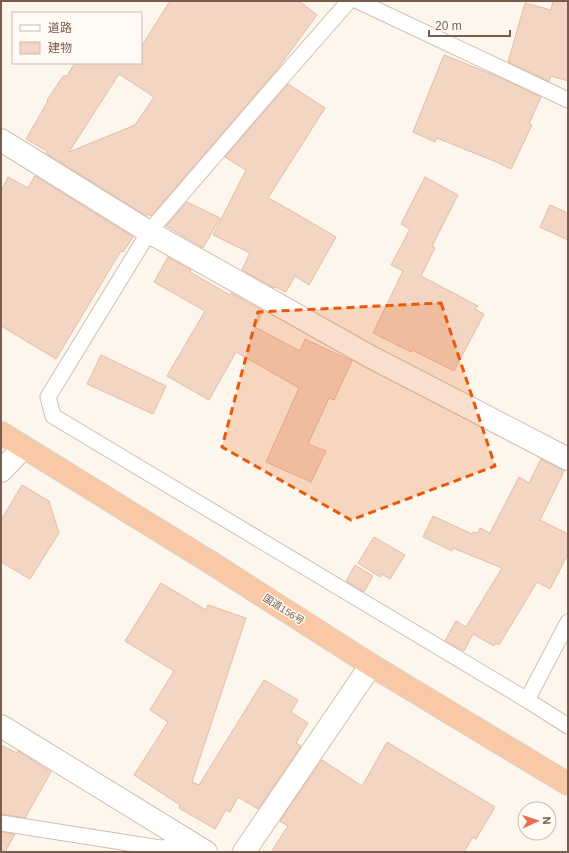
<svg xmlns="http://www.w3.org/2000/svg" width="569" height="853" font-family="Helvetica,'Noto Sans JP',sans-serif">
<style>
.building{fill:#f3d5c3;stroke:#e6bba3;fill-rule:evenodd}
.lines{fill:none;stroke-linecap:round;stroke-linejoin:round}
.service-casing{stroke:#d1beb0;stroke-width:17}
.minor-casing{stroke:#d1beb0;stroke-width:24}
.trunk-casing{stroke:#dad1cd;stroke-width:24}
.service{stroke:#fff;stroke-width:15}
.minor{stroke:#fff;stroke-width:22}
.trunk{stroke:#f9c8a4;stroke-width:22}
.marked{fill:#e8590c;fill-opacity:0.2;stroke:#e8590c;stroke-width:3;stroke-dasharray:8 5;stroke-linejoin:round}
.labels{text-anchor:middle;stroke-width:3;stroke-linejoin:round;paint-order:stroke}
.street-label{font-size:10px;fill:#7a5c4d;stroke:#fffaf3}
</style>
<rect width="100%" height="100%" fill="#fdf6ec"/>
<!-- building -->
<path class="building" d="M 170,1 L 299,1 L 317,15 L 276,71 L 151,216 L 148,214 L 146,216 L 46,153 L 47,151 L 26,139 L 48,101 L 47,100 L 64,75 L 66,77 L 75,63 L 141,63 L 141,47 ZM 119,74 L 154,97 L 135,125 L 69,152 Z
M 553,1 L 568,1 L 568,81 L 551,76 L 549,81 L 508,62 L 525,3 L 551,10 Z
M 444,55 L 499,77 L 541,97 L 529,124 L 532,125 L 511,169 L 494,161 L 437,138 L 435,142 L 413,132 Z
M 288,84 L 325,108 L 268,198 L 278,203 L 336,237 L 309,285 L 295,276 L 286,292 L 275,287 L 274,288 L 242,270 L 250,253 L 213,235 L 246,170 L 225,157 Z
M 35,176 L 133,237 L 123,252 L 121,251 L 56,359 L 1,326 L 1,191 L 8,177 L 28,188 Z
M 425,177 L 458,195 L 432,246 L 435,248 L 421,276 L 478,306 L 475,309 L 484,314 L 454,371 L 412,350 L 411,352 L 373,333 L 403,271 L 391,265 L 410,229 L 401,224 Z
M 187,202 L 220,218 L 203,248 L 166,226 Z
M 550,205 L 568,213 L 568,240 L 540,227 Z
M 168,257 L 191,270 L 190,272 L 230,295 L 231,293 L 263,311 L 255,327 L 300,351 L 305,339 L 352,361 L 334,400 L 329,398 L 308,444 L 326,451 L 311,482 L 266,462 L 299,388 L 236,352 L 209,400 L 167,376 L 205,311 L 154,282 Z
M 101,355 L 166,386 L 153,414 L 87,384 Z
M 541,459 L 564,471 L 540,520 L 568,534 L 568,554 L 550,589 L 537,582 L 499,645 L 496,643 L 494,646 L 473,634 L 464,651 L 445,641 L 456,621 L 466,627 L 502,568 L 453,548 L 452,551 L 423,537 L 433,516 L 472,534 L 473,532 L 478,533 L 480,528 L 490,533 L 519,477 L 529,483 Z
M 22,485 L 49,501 L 59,533 L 30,579 L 1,562 L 1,520 Z
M 374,537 L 405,555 L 390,579 L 382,574 L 380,577 L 358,563 Z
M 355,565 L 373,576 L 364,592 L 346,581 Z
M 161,583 L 206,610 L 208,605 L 246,618 L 192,782 L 199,785 L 264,680 L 298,700 L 291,712 L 308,723 L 296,743 L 301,746 L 258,809 L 238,797 L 230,812 L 226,810 L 215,829 L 179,808 L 180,805 L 134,775 L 168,722 L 150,710 L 174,671 L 125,641 Z
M 387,742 L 495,807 L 476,839 L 473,837 L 464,852 L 271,852 L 288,826 L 280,821 L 322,760 L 362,786 Z
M 1,745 L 17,753 L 18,751 L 51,772 L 25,818 L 1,814 Z
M 1,832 L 15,834 L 5,852 L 1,852 Z"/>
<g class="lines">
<!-- service casing -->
<g class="service-casing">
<path id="service" d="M 349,1 L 265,97 L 149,232 L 48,397 L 53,416 L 527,700 L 568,726
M 358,1 L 568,100
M 527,700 L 568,622
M 1,823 L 160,848 L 193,845"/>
</g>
<!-- minor casing -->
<g class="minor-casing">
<path id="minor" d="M 1,140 L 149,232 L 371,357 L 568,459
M 1,471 L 24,447
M 1,726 L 206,852
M 244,852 L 371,665"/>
</g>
<!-- trunk casing -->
<g class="trunk-casing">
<path id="trunk" d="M 1,433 L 210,562 L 371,665 L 568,784"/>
</g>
<!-- service -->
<use href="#service" class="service"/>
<!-- minor -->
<use href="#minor" class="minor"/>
<!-- trunk -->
<use href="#trunk" class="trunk"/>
</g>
<!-- marked area -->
<path class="marked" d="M 441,303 L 495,466 L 351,520 L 222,447 L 258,312 Z"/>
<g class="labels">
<!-- street labels -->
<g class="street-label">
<text transform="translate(284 609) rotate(33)" y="4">国道156号</text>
</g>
</g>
<!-- border -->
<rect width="569" height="853" fill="none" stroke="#7a5c4d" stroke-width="4"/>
<!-- legend -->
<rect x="12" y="12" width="130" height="52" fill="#fffaf3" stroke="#cabbb1"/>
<rect x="20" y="25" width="20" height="6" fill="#ffffff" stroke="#cabbb1"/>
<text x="48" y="32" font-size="12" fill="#7a5c4d">道路</text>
<rect x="20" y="42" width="20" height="12" fill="#f3d5c3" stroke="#cabbb1"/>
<text x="48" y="52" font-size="12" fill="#7a5c4d">建物</text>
<!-- north arrow -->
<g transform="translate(537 821) rotate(87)"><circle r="19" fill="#fffaf3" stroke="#cabbb1"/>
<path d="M0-3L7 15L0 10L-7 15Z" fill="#e76f51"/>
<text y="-6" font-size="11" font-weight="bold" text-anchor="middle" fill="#7a5c4d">N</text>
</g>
<!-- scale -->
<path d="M429 30v6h81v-6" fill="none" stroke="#7a5c4d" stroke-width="2"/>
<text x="435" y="30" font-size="12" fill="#7a5c4d" stroke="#fffaf3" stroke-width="3" paint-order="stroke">20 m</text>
</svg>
